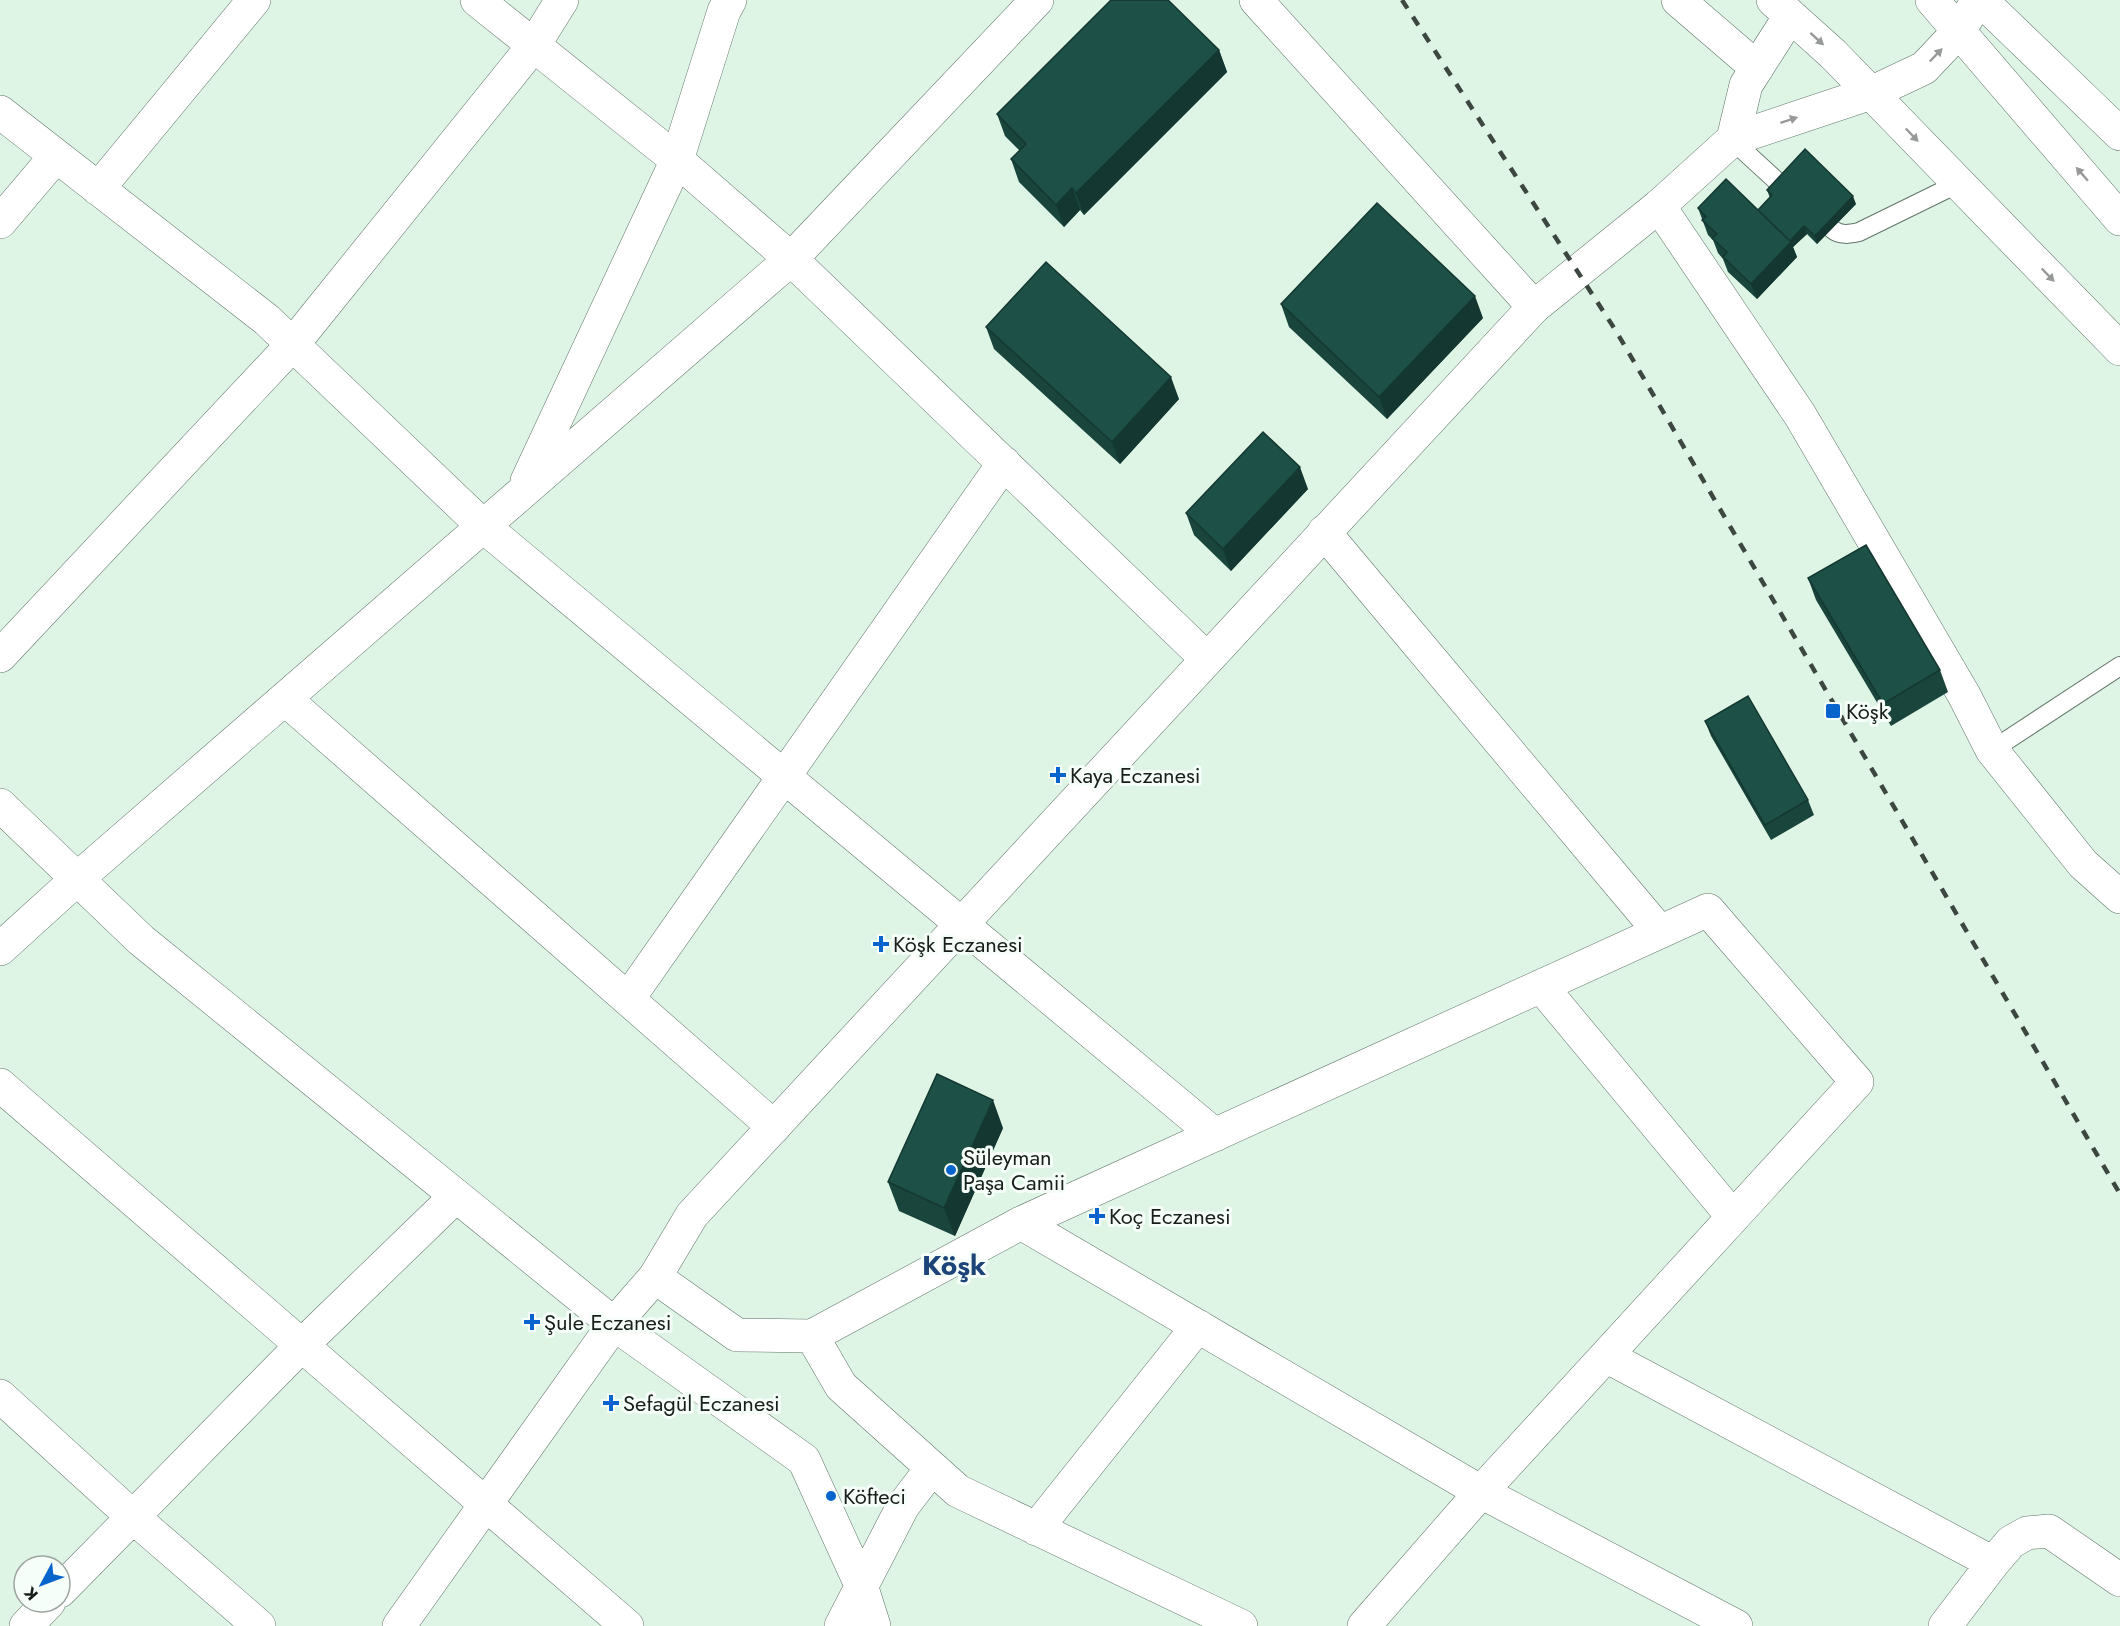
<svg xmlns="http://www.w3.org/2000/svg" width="2120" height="1626" font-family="Jost,sans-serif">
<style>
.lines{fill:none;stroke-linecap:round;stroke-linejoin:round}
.service-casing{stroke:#617568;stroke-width:20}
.minor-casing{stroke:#617568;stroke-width:34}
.tertiary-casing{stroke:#617568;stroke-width:34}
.primary-casing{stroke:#617568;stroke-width:34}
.trunk-casing{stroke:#617568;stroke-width:34}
.service{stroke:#fff;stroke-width:18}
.minor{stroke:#fff;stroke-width:33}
.tertiary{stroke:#fff;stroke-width:33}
.primary{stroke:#fff;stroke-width:33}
.trunk{stroke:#fff;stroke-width:33}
.rail{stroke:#3c4740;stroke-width:4.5;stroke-dasharray:10 10;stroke-linecap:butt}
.wall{fill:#19453c}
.shaded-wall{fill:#143831}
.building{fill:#1d5046;stroke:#143831;stroke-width:1.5}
.oneway{fill:#979a98}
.poi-dot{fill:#0864cd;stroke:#f5fef8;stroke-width:2}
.labels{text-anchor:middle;stroke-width:6;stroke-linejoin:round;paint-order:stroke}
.poi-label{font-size:22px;fill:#171f1a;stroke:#f5fef8;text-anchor:start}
.district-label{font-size:28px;font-weight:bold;fill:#1d4479;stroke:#f5fef8}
</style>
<rect width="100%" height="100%" fill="#def5e6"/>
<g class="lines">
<!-- service casing -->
<g class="service-casing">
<path id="service" d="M 1732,140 L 1781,185
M 1832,229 C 1840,236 1850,234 1859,232 L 1959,183
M 1992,750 L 2120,666"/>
</g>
<!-- minor casing -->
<g class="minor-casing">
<path id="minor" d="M 1037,0 L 791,259 L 1207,659
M 1256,0 L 1534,307
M 1678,0 L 1757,68
M 1981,0 L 2120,134
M 0,112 L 267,320 L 483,526 L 1215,1135
M 98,189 L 254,0
M 1659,206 L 1800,415 L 1964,695 L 1992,750 L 2083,864 L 2120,897
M 0,222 L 56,156
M 527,481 L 677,160 L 724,11 L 730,0
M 1324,532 L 1660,932
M 0,656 L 293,344 L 534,45 L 562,0
M 285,699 L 774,1127
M 0,949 L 77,879 L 791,259 L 677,160 L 477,0
M 1541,986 L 1733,1217
M 628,999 L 1004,463
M 0,1085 L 627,1626
M 1021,1223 L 1481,1492 L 1736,1626
M 655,1277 L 737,1335 L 812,1336 L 1021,1223 L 1708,910 L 1857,1082 L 1481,1492 L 1364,1626
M 614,1324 L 804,1460 L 861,1585 L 874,1626
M 812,1336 L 841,1386 L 958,1491 L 1241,1626
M 1606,1356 L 1993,1563 L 1945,1626
M 0,1396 L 133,1517 L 259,1626
M 1036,1529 L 1198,1326
M 1993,1563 L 2011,1542 L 2027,1533 L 2049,1531 L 2120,1580
M 60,1591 L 301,1346 L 456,1196
M 26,1626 L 49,1602
M 841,1626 L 903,1506 L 932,1468"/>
</g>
<!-- tertiary casing -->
<g class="tertiary-casing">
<path id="tertiary" d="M 1733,139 L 1746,85 L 1790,16
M 0,805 L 141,940 L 614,1324
M 399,1626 L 614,1324 L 655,1277 L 692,1215 L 1534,307 L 1659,206 L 1733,139 L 1871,93"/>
</g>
<!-- primary casing -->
<g class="primary-casing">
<path id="primary" d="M 1959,31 L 1978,0"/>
</g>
<!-- trunk casing -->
<g class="trunk-casing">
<path id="trunk" d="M 1773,0 L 1833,54 L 2120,349
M 1932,0 L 2120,219
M 1871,93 L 1924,68 L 1959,31"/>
</g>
<!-- service -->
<use href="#service" class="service"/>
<!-- minor -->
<use href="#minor" class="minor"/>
<!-- tertiary -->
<use href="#tertiary" class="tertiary"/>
<!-- primary -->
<use href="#primary" class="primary"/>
<!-- trunk -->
<use href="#trunk" class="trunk"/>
<!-- rail -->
<path class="rail" d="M 1402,0 L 1616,331 L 2120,1194"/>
</g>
<!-- wall -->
<path class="wall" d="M 1219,50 L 1227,72 L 1084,215 L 1080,210 L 1064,227 L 1019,182 L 1011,159 L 1020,151 L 1005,136 L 997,114 Z
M 1767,190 L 1856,204 L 1817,244 L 1807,234 L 1793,247 L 1797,257 L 1757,299 L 1728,272 L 1723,259 L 1718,253 L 1713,240 L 1708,235 L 1698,208 L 1758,210 L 1770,198 Z
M 1281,304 L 1483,318 L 1387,419 L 1289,327 Z
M 986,327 L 1179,399 L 1120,464 L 994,349 Z
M 1308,489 L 1231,571 L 1194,535 L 1186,513 Z
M 1808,578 L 1940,670 L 1948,692 L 1891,726 L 1816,600 Z
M 1705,721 L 1808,800 L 1814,815 L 1771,840 L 1711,736 Z
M 1003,1128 L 955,1236 L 899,1211 L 888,1182 Z"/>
<!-- shaded-wall -->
<path class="shaded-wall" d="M 1219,50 L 1227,72 L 1084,215 L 1076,193 Z
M 1072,188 L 1080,210 L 1064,227 L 1056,205 Z
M 1853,196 L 1856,204 L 1817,244 L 1815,236 Z
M 1804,226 L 1807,234 L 1793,247 L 1797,257 L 1757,299 L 1751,284 L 1788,243 Z
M 1475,296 L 1483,318 L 1387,419 L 1379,397 Z
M 1171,377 L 1179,399 L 1120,464 L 1112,442 Z
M 1300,467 L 1308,489 L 1231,571 L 1223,549 Z
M 993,1100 L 1003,1128 L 955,1236 L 944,1208 Z"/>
<!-- building -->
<path class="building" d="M 1111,0 L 1168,0 L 1219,50 L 1076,193 L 1072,188 L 1056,205 L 1011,159 L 1026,144 L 997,114 Z
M 1805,149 L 1853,196 L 1815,236 L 1804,226 L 1790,241 L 1758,210 L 1772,195 L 1767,190 Z
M 1726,179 L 1791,242 L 1751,284 L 1723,257 L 1727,252 L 1712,238 L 1717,234 L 1702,220 L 1706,217 L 1698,208 Z
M 1377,203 L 1475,296 L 1379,397 L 1281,304 Z
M 1046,262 L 1171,377 L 1112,442 L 986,327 Z
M 1263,432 L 1300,467 L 1223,549 L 1186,513 Z
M 1866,545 L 1940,670 L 1883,704 L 1808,578 Z
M 1748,696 L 1808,800 L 1765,825 L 1705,721 Z
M 937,1074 L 993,1100 L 944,1208 L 888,1182 Z"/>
<!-- one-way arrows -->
<defs><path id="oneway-solid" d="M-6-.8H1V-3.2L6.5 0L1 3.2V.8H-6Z" transform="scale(1.5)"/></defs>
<g class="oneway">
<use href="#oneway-solid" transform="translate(1817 39) rotate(42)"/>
<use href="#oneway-solid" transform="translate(1936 55) rotate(-46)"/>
<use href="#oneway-solid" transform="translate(1789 120) rotate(-18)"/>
<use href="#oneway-solid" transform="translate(1912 135) rotate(46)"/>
<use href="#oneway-solid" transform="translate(2082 174) rotate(-131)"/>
<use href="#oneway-solid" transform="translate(2048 275) rotate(46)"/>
</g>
<!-- markers -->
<g class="poi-dot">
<rect x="1825" y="703" width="16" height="16" rx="3"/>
<path d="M1055 766h6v6h6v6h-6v6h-6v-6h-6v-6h6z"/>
<path d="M878 935h6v6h6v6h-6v6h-6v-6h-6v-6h6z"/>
<circle cx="951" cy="1170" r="6"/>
<path d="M1094 1207h6v6h6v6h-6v6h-6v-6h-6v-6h6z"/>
<path d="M529 1313h6v6h6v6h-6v6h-6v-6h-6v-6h6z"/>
<path d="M608 1394h6v6h6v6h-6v6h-6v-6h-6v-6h6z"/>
<circle cx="831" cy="1496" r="6"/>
</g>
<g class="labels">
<!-- poi labels -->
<g class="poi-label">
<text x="1846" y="719">Köşk</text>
<text x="1070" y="783">Kaya Eczanesi</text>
<text x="893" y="952">Köşk Eczanesi</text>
<text x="963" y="1165">Süleyman<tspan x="963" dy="25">Paşa Camii</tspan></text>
<text x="1109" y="1224">Koç Eczanesi</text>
<text x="544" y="1330">Şule Eczanesi</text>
<text x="623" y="1411">Sefagül Eczanesi</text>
<text x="843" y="1504">Köfteci</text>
</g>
<!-- district labels -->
<g class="district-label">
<text x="954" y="1275">Köşk</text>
</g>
</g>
<!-- north arrow -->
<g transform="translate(42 1584) rotate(229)"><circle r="28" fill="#f5fef8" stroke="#9ca59f" stroke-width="1.5"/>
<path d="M0-4.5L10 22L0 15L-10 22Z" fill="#0864cd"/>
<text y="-9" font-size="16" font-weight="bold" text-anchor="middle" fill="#171f1a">K</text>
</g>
</svg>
